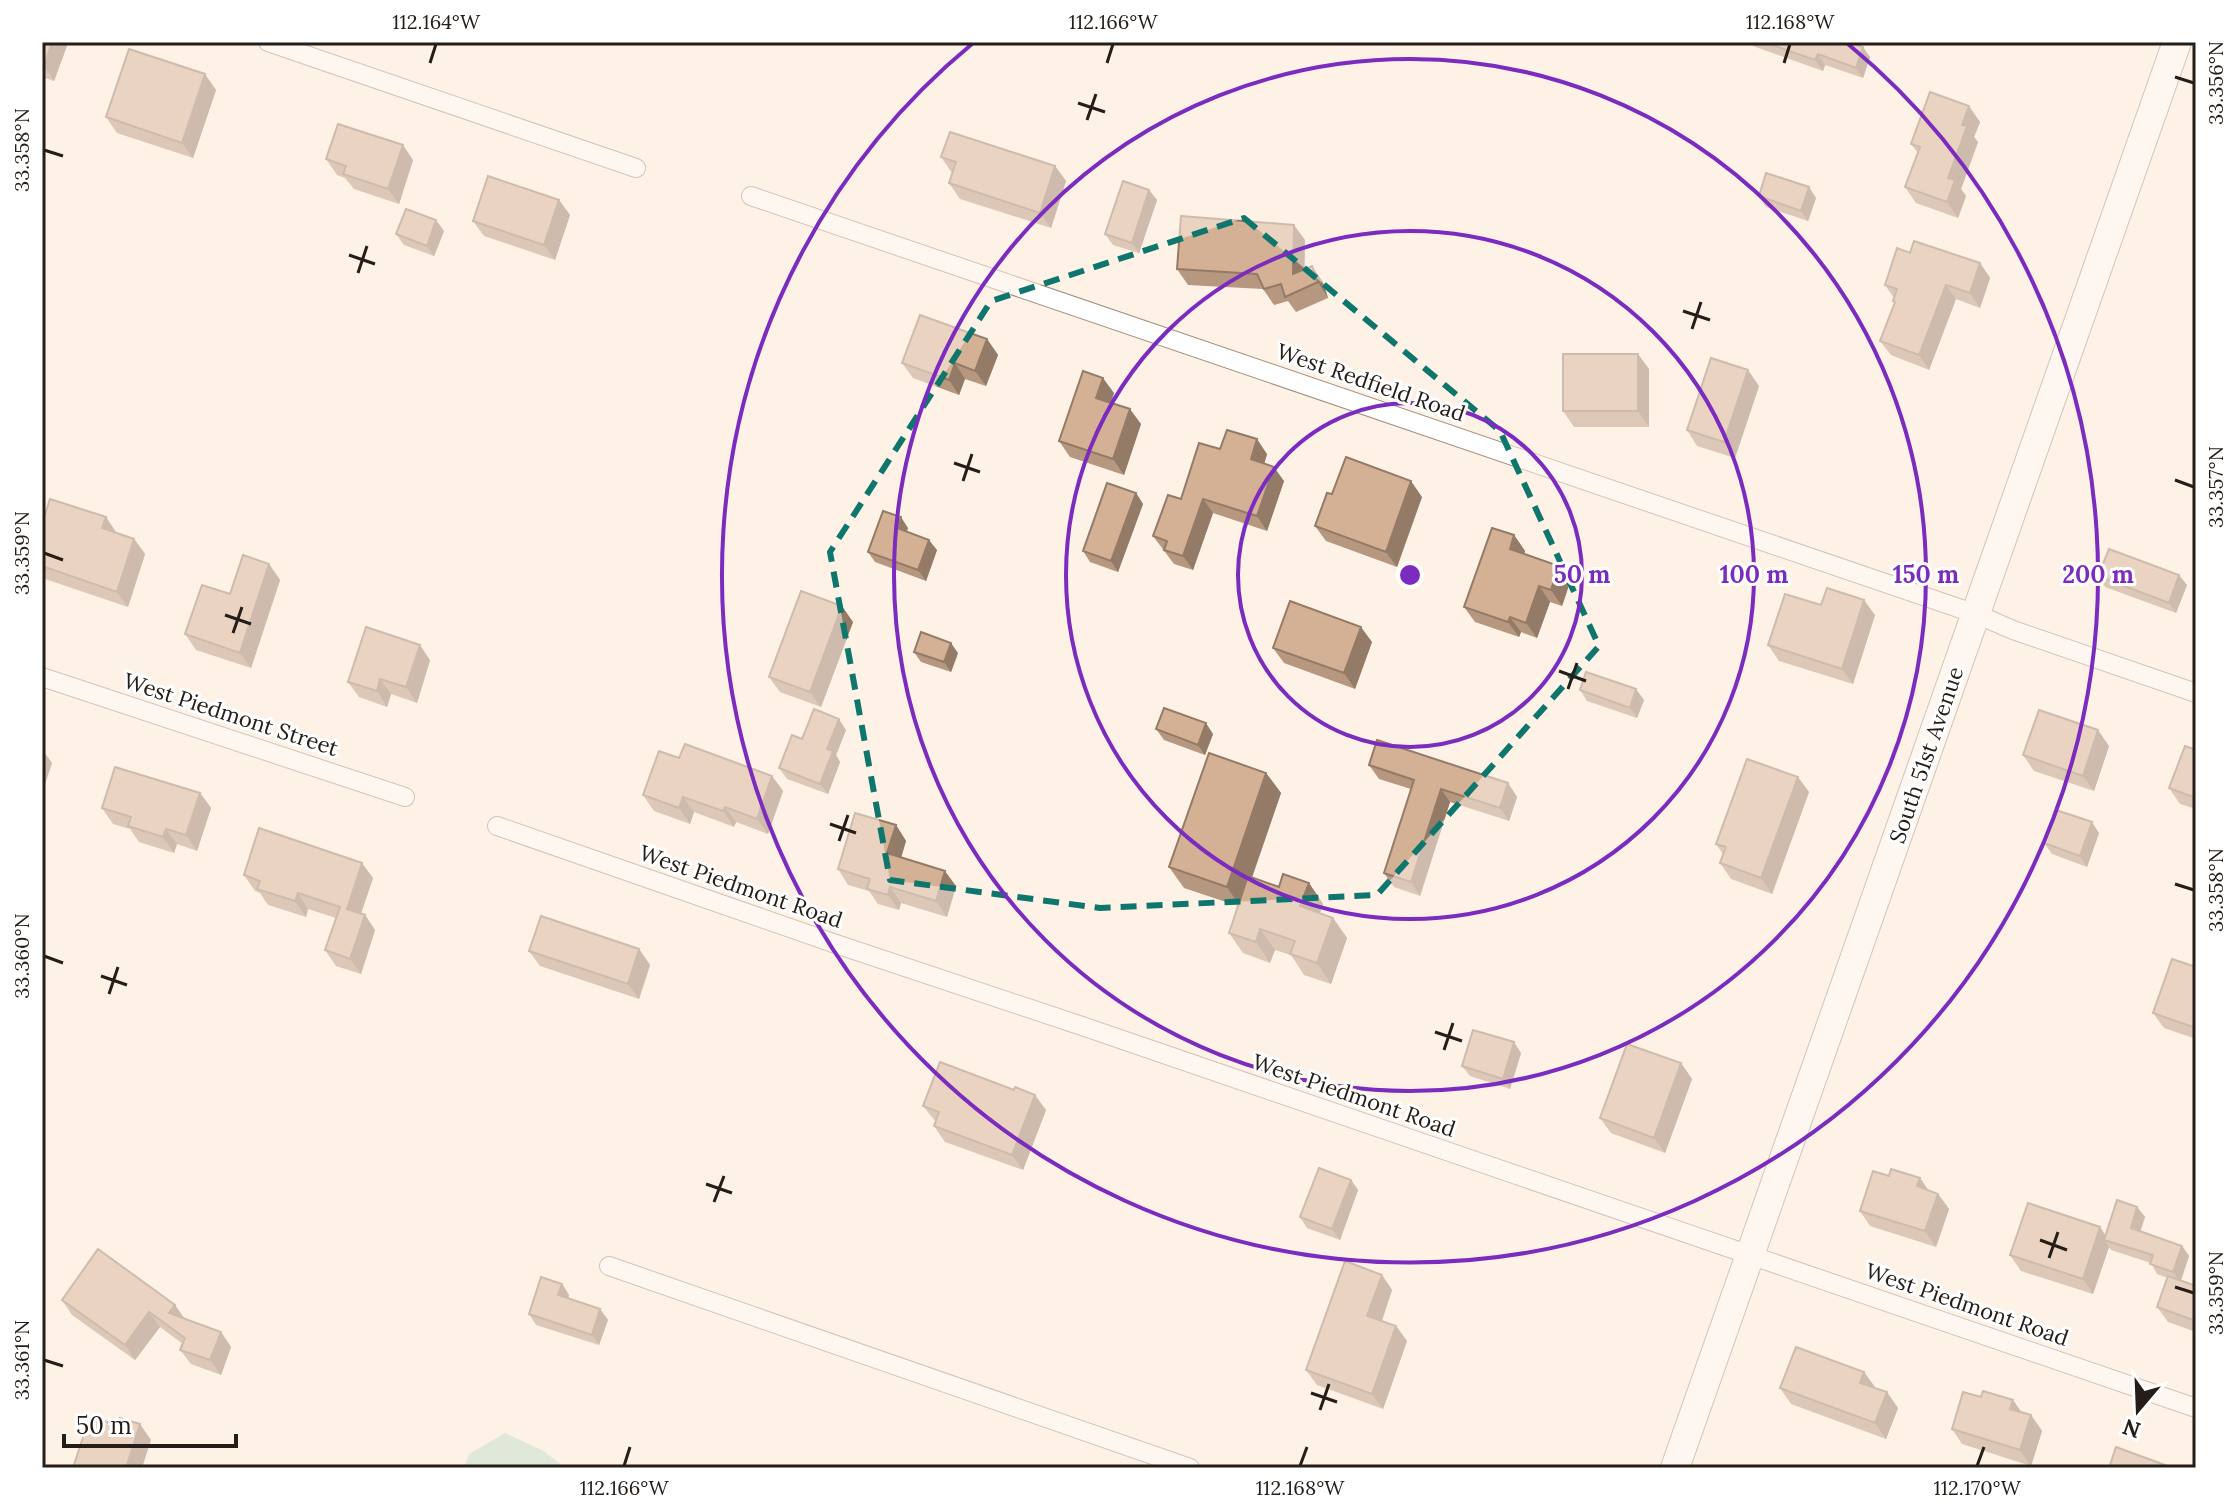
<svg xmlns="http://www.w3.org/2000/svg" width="2238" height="1510" font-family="Lora,serif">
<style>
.green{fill:#bde0cb}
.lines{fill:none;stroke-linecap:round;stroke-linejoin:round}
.street-casing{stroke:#a28e7e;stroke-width:20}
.primary-casing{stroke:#a28e7e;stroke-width:30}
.street{stroke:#fff;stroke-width:18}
.primary{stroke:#fff;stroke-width:28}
.wall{fill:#b6977f}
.shaded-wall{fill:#947b68}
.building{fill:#d4b094;stroke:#947b68;stroke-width:2}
.marked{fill:none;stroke:#0f766e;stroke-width:6;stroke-dasharray:16 10;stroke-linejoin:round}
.ticks{fill:none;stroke:#251d17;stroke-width:3}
.ring{fill:none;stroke:#7b2cbf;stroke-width:4}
.labels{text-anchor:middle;stroke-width:6;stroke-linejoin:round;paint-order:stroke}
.street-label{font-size:22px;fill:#251d17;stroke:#fff}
.centre{fill:#7b2cbf;stroke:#fff;stroke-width:4}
.ring-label{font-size:24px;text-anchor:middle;font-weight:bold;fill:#7b2cbf;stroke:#fff;stroke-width:6;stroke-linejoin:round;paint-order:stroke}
.neatline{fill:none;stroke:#251d17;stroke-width:3}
.ticks-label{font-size:20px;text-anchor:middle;fill:#251d17}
</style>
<rect width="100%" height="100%" fill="#fef1e6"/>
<!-- green -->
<path class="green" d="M 505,1433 L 542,1450 L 566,1468 L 464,1468 L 469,1454 Z"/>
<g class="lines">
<!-- street casing -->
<g class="street-casing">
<path id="street" d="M 268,42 L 636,168
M 751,196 L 1976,614 L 2013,630 L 2196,693
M 42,677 L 405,797
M 497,826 L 836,944 L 1082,1026 L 2196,1408
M 609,1266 L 1190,1468"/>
</g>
<!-- primary casing -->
<g class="primary-casing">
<path id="primary" d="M 1675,1468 L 2177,42"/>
</g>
<!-- street -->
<use href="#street" class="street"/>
<!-- primary -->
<use href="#primary" class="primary"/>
</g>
<!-- wall -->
<path class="wall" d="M 42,42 L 67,42 L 68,43 L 54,81 L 42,77 Z
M 1750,42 L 1850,42 L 1870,57 L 1863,78 L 1825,65 L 1823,71 L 1753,46 Z
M 216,90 L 193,158 L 117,133 L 106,117 Z
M 1980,122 L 1974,137 L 1978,142 L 1961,189 L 1966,196 L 1958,218 L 1916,203 L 1905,187 L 1918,153 L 1911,144 Z
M 941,157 L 1055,166 L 1066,181 L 1051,228 L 960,199 L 949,183 L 952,173 Z
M 326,159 L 413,160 L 399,204 L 354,189 L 345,178 L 337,175 Z
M 1149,190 L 1157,200 L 1139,253 L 1113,245 L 1105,234 Z
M 1759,196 L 1816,198 L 1808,221 L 1766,207 Z
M 559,200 L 570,215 L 555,260 L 484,236 L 473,221 Z
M 444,231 L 434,256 L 404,245 L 396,234 Z
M 1305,240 L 1304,269 L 1323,282 L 1328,298 L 1296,312 L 1288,301 L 1274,305 L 1263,289 L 1188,285 L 1177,269 Z
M 1910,253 L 1980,263 L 1990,278 L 1980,308 L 1956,299 L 1929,370 L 1891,355 L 1880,341 L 1895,303 L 1893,301 L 1894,298 L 1885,285 Z
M 987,339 L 998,355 L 986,386 L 965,379 L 959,395 L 913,378 L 902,363 Z
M 1649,369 L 1649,427 L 1574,427 L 1563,411 Z
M 1759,386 L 1735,458 L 1697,446 L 1687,430 Z
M 1114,393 L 1111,403 L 1141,424 L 1124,475 L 1070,457 L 1059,441 Z
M 1220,449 L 1267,454 L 1264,464 L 1284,481 L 1267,531 L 1213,513 L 1193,570 L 1174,564 L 1153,536 Z
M 1136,493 L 1143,504 L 1118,572 L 1090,562 L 1083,551 Z
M 1332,494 L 1422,497 L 1397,567 L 1326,541 L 1315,526 Z
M 42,524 L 116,533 L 134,539 L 145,554 L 128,607 L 42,578 Z
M 908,528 L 907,531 L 937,550 L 926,581 L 875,562 L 868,552 Z
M 1514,535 L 1525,551 L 1524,554 L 1570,582 L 1562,606 L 1550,602 L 1537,638 L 1521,632 L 1519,637 L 1475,622 L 1464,607 Z
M 269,564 L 280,580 L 251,668 L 196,650 L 185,634 L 230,594 Z
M 2098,576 L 2187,585 L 2176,613 L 2105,587 Z
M 1821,605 L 1875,615 L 1853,684 L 1779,661 L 1768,645 Z
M 853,622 L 821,707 L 780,692 L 769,677 Z
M 1372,642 L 1355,689 L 1284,663 L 1273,648 Z
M 914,652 L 958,653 L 951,672 L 921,662 Z
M 430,660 L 417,703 L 391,694 L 387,707 L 359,697 L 348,682 Z
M 1580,690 L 1644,700 L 1637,718 L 1587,701 Z
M 1156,729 L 1213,734 L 1205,755 L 1164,740 Z
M 846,730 L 836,755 L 840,762 L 828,794 L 787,779 L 779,768 L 802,739 Z
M 2109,746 L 2094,791 L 2034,771 L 2023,755 Z
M 2196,750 L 2196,809 L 2180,804 L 2169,788 Z
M 679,758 L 772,776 L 783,791 L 768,834 L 736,822 L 734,827 L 694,812 L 690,824 L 654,811 L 643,795 Z
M 1369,765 L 1508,783 L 1517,797 L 1509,821 L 1450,802 L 1420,896 L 1394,887 L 1384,873 L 1411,789 L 1379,779 Z
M 1266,773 L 1281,793 L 1252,878 L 1279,887 L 1309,883 L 1323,904 L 1320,913 L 1333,918 L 1347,938 L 1331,984 L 1304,975 L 1291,955 L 1275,950 L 1270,963 L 1243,953 L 1229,933 L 1238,906 L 1184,888 L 1169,867 Z
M 1809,792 L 1772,894 L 1731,879 L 1720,863 L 1723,854 L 1716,844 Z
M 200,793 L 211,808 L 197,851 L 177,844 L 174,853 L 139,842 L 130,829 L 113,824 L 102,808 Z
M 896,825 L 906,841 L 901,857 L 956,886 L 947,917 L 901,903 L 899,910 L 878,904 L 869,891 L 848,885 L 838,869 Z
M 2099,833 L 2087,867 L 2052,854 L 2044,843 Z
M 244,875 L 373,878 L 361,914 L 365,915 L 375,930 L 361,974 L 336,966 L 325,950 L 336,918 L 308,909 L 306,917 L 268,905 L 260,893 L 255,891 Z
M 639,949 L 650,965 L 639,999 L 540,966 L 529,951 Z
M 2196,967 L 2196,1039 L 2164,1028 L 2153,1013 Z
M 1521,1053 L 1510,1089 L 1470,1076 L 1462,1066 Z
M 1681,1063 L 1692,1079 L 1665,1153 L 1611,1133 L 1600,1118 Z
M 923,1106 L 1046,1110 L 1023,1170 L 945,1142 L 934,1126 L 936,1122 Z
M 1889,1176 L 1920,1178 L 1929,1191 L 1938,1194 L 1949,1209 L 1936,1247 L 1870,1226 L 1860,1211 Z
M 1351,1180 L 1358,1190 L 1340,1240 L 1307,1228 L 1300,1217 Z
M 2137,1207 L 2145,1217 L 2140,1231 L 2182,1246 L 2189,1256 L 2181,1281 L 2196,1286 L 2196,1332 L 2168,1322 L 2157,1307 L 2168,1278 L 2157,1274 L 2151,1263 L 2111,1250 L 2109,1247 L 2093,1294 L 2021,1271 L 2010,1255 L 2100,1227 L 2105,1235 Z
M 1382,1275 L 1392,1290 L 1382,1321 L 1396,1326 L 1407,1341 L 1383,1409 L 1317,1385 L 1306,1370 Z
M 562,1284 L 569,1295 L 568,1299 L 600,1309 L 608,1320 L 599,1345 L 536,1325 L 529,1314 Z
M 62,1300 L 175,1305 L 185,1319 L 221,1332 L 231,1347 L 221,1375 L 191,1364 L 180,1350 L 183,1344 L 160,1327 L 135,1360 L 72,1315 Z
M 1864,1372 L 1875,1388 L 1898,1408 L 1886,1439 L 1791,1404 L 1780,1388 Z
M 1981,1397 L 2013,1400 L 2021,1412 L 2031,1415 L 2042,1431 L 2031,1466 L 1962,1444 L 1952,1429 Z"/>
<!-- shaded-wall -->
<path class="shaded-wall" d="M 52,42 L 67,42 L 68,43 L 54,81 L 44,66 Z
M 1863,47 L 1870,57 L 1863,78 L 1856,68 Z
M 1818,54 L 1825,65 L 1823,71 L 1815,60 Z
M 205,74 L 216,90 L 193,158 L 182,143 Z
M 1969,106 L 1980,122 L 1974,137 L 1978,142 L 1961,189 L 1966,196 L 1958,218 L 1947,202 L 1948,178 L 1962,125 Z
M 403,145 L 413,160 L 399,204 L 388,189 Z
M 1055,166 L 1066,181 L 1051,228 L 1040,213 Z
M 1809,187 L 1816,198 L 1808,221 L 1801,211 Z
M 1149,190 L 1157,200 L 1139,253 L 1132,243 Z
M 559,200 L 570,215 L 555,260 L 544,245 Z
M 436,220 L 444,231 L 434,256 L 427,246 Z
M 1294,225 L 1305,240 L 1304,290 L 1293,274 Z
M 1980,263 L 1990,278 L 1980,308 L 1970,293 Z
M 1312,266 L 1323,282 L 1328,298 L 1318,282 Z
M 1946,285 L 1956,299 L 1929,370 L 1919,355 Z
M 987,339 L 998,355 L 986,386 L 975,371 Z
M 1638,354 L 1649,369 L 1649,427 L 1638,411 Z
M 955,363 L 965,379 L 959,395 L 949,380 Z
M 1748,370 L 1759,386 L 1735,458 L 1724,442 Z
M 1103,378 L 1114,393 L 1107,413 L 1096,398 Z
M 1130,409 L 1141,424 L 1124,475 L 1113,459 Z
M 1257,439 L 1267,454 L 1261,474 L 1251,459 Z
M 1274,467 L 1284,481 L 1267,531 L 1257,516 Z
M 1411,481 L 1422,497 L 1397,567 L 1386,552 Z
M 1136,493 L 1143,504 L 1118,572 L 1111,561 Z
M 1203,499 L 1213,513 L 1193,570 L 1183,556 Z
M 106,517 L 116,532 L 102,528 Z
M 901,517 L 908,528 L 904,538 L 897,528 Z
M 1514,535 L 1525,551 L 1520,565 L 1510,549 Z
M 134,539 L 145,554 L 128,607 L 117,592 Z
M 929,540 L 937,550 L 926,581 L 918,570 Z
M 269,564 L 280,580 L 251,668 L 240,653 Z
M 1559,566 L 1570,582 L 1562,606 L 1551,590 Z
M 2179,575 L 2187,585 L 2176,613 L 2169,603 Z
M 1539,586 L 1550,602 L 1537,638 L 1526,623 Z
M 1864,600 L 1875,615 L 1853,684 L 1842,669 Z
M 842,606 L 853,622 L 821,707 L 810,692 Z
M 1510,617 L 1521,632 L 1519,637 L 1508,622 Z
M 1361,627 L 1372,642 L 1355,689 L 1344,673 Z
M 951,643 L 958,653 L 951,672 L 944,662 Z
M 420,645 L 430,660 L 417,703 L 406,687 Z
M 380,679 L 391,694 L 387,707 L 377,691 Z
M 1636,689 L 1644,700 L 1637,718 L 1630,708 Z
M 839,719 L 846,730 L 836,755 L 840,762 L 828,794 L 820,784 L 827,749 Z
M 1206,723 L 1213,734 L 1205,755 L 1198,745 Z
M 2098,730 L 2109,746 L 2094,791 L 2083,776 Z
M 42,749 L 52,763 L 42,794 Z
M 1266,773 L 1281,793 L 1241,908 L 1227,887 Z
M 772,776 L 783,791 L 768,834 L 757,819 Z
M 1798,777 L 1809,792 L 1772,894 L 1761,878 Z
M 1508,783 L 1517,797 L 1509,821 L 1500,808 Z
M 1441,789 L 1450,802 L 1420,896 L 1411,882 Z
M 200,793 L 211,808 L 197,851 L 186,835 Z
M 683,797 L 694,812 L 690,824 L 679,808 Z
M 725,807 L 736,822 L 734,827 L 723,811 Z
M 2092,822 L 2099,833 L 2087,867 L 2080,856 Z
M 896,825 L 906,841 L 898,868 L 887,853 Z
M 166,829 L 177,844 L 174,853 L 163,837 Z
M 362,863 L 373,878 L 357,924 L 347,909 Z
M 945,871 L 956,886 L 947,917 L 936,901 Z
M 1309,883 L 1323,904 L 1315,927 L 1300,906 Z
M 890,887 L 901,903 L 899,910 L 888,895 Z
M 298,893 L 308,909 L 306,917 L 295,901 Z
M 365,915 L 375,930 L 361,974 L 350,959 Z
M 1333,918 L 1347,938 L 1331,984 L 1317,963 Z
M 1260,929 L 1275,950 L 1270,963 L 1256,942 Z
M 639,949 L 650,965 L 639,999 L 628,984 Z
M 1514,1042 L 1521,1053 L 1510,1089 L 1503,1079 Z
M 1681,1063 L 1692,1079 L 1665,1153 L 1654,1138 Z
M 1035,1095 L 1046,1110 L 1023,1170 L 1012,1155 Z
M 1920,1178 L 1930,1193 L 1917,1186 Z
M 1351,1180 L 1358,1190 L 1340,1240 L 1332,1229 Z
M 1938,1194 L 1949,1209 L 1936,1247 L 1925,1231 Z
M 2137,1207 L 2145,1217 L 2138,1239 L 2131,1228 Z
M 2100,1227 L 2109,1241 L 2104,1240 L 2109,1247 L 2093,1294 L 2083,1279 Z
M 2182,1246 L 2189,1256 L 2180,1282 L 2173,1272 Z
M 1382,1275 L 1392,1290 L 1378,1331 L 1367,1316 Z
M 562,1284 L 569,1295 L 566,1306 L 558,1295 Z
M 175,1305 L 185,1320 L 169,1313 Z
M 600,1309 L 608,1320 L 599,1345 L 592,1335 Z
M 149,1312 L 160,1327 L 135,1360 L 125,1345 Z
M 1396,1326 L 1407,1341 L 1383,1409 L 1372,1394 Z
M 221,1332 L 231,1347 L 221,1375 L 210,1360 Z
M 1864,1372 L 1875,1387 L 1871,1398 L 1860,1383 Z
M 1887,1392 L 1898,1408 L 1886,1439 L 1875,1423 Z
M 2013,1400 L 2024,1416 L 2010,1409 Z
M 2031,1415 L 2042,1431 L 2031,1466 L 2020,1450 Z
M 140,1424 L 151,1440 L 142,1468 L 126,1468 Z"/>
<!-- building -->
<path class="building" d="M 42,42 L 52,42 L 44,66 L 42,65 Z
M 1764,42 L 1850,42 L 1863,47 L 1856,68 L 1818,54 L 1815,60 Z
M 129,49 L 205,74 L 182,143 L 106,117 Z
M 1930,92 L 1969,106 L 1962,125 L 1967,126 L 1948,178 L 1955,180 L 1947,202 L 1905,187 L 1920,147 L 1911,144 Z
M 338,124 L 403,145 L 388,189 L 343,174 L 346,166 L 326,159 Z
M 950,132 L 1055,166 L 1040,213 L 949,183 L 956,162 L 941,157 Z
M 1766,173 L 1809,187 L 1801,211 L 1759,196 Z
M 488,176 L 559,200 L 544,245 L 473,221 Z
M 1123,181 L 1149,190 L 1132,243 L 1105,234 Z
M 406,209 L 436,220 L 427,246 L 396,234 Z
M 1181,216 L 1294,225 L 1293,274 L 1312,266 L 1318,282 L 1285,297 L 1281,284 L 1264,289 L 1257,274 L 1177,269 Z
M 1914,241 L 1980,263 L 1970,293 L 1946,285 L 1919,355 L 1880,341 L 1895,302 L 1893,301 L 1897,289 L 1885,285 L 1897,248 L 1910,253 Z
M 920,315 L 987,339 L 975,371 L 955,363 L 949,380 L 902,363 Z
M 1563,354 L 1638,354 L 1638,411 L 1563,411 Z
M 1711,358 L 1748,370 L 1724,442 L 1687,430 Z
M 1083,371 L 1103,378 L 1096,398 L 1130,409 L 1113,459 L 1059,441 Z
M 1227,430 L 1257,439 L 1251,459 L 1274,467 L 1257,516 L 1203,499 L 1183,556 L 1164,550 L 1167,541 L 1153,536 L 1168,495 L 1181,499 L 1199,443 L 1220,449 Z
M 1346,457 L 1411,481 L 1386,552 L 1315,526 L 1327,493 L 1332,494 Z
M 1107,483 L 1136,493 L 1111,561 L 1083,551 Z
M 50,499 L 106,517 L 102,528 L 134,539 L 117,592 L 42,566 L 42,524 Z
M 883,511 L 901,517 L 897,528 L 929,540 L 918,570 L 868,552 Z
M 1492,528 L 1514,535 L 1510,549 L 1559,566 L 1551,590 L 1539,586 L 1526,623 L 1510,617 L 1508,622 L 1464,607 Z
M 2109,549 L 2179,575 L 2169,603 L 2098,576 Z
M 243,555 L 269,564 L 240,653 L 185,634 L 202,585 L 230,594 Z
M 1827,588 L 1864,600 L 1842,669 L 1768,645 L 1785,594 L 1821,605 Z
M 801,591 L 842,606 L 810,692 L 769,677 Z
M 1290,601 L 1361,627 L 1344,673 L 1273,648 Z
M 366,627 L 420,645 L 406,687 L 380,679 L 377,691 L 348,682 Z
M 921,632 L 951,643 L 944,662 L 914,652 Z
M 1586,672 L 1636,689 L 1630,708 L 1580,690 Z
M 1164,708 L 1206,723 L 1198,745 L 1156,729 Z
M 814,709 L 839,719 L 827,749 L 833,751 L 820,784 L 779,768 L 792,735 L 802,739 Z
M 2039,710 L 2098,730 L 2083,776 L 2023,755 Z
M 1377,740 L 1508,783 L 1500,808 L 1441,789 L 1411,882 L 1384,873 L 1414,780 L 1369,765 Z
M 685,744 L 772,776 L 757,819 L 725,807 L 723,811 L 683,797 L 679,808 L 643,795 L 659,751 L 679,758 Z
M 2185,746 L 2196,750 L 2196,798 L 2169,788 Z
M 1209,753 L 1266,773 L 1227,887 L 1169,867 Z
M 1747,759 L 1798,777 L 1761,878 L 1720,863 L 1726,847 L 1716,844 Z
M 115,767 L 200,793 L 186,835 L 166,829 L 163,837 L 128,826 L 131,817 L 102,808 Z
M 2056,810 L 2092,822 L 2080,856 L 2044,843 Z
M 855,813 L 896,825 L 887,853 L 945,871 L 936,901 L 890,887 L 888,895 L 867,889 L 870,879 L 838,869 Z
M 259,828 L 362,863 L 347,909 L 365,915 L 350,959 L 325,950 L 340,907 L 298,893 L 295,901 L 257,889 L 260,881 L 244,875 Z
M 1283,874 L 1309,883 L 1300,906 L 1333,918 L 1317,963 L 1290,954 L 1295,941 L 1260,929 L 1256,942 L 1229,933 L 1248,876 L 1279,887 Z
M 541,916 L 639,949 L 628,984 L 529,951 Z
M 2172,959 L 2196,967 L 2196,1028 L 2153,1013 Z
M 1473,1030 L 1514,1042 L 1503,1079 L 1462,1066 Z
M 1627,1044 L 1681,1063 L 1654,1138 L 1600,1118 Z
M 940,1062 L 1014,1090 L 1015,1087 L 1035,1095 L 1012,1155 L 934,1126 L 939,1112 L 923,1106 Z
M 1319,1168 L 1351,1180 L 1332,1229 L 1300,1217 Z
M 1891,1169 L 1920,1178 L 1917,1186 L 1938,1194 L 1925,1231 L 1860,1211 L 1873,1171 L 1889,1176 Z
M 2117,1200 L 2137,1207 L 2131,1228 L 2182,1246 L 2173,1272 L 2150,1264 L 2153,1255 L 2104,1240 Z
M 2028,1203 L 2100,1227 L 2083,1279 L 2010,1255 Z
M 98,1249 L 175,1305 L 169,1313 L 221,1332 L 210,1360 L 180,1350 L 185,1338 L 149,1312 L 125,1345 L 62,1300 Z
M 1345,1261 L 1382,1275 L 1367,1316 L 1396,1326 L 1372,1394 L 1306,1370 Z
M 2168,1276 L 2196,1286 L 2196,1321 L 2157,1307 Z
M 541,1277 L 562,1284 L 558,1295 L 600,1309 L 592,1335 L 529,1314 Z
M 1796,1347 L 1864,1372 L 1860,1383 L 1887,1392 L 1875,1423 L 1780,1388 Z
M 1983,1391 L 2013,1400 L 2010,1409 L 2031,1415 L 2020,1450 L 1952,1429 L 1963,1392 L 1981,1397 Z
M 90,1416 L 118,1426 L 120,1418 L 140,1424 L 126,1468 L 73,1468 Z
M 2116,1447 L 2173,1468 L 2109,1468 Z"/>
<!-- marked area -->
<path d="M0 0H2238V1510H0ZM 1244,218 L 1500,431 L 1599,646 L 1377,895 L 1100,908 L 890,880 L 830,552 L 991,301 Z" fill="#fef1e6" fill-opacity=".55" fill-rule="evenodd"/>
<path class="marked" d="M 1244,218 L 1500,431 L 1599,646 L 1377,895 L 1100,908 L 890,880 L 830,552 L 991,301 Z"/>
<!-- ticks -->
<path class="ticks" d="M 430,63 L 436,44M 1107,63 L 1113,44M 1784,63 L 1790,44M 2175,77 L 2194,83M 1078,103 L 1105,112M 1087,120 L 1096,94M 44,150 L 63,156M 349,255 L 375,264M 358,273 L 367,246M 1683,311 L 1710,320M 1692,329 L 1701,302M 954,463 L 980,472M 2175,480 L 2194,487M 963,481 L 972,454M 44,553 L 63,560M 225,615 L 251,624M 233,633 L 242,607M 1559,671 L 1586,681M 1568,689 L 1577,663M 830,824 L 856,833M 839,841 L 848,815M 2175,884 L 2194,890M 44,956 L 63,963M 101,976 L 127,985M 109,994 L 118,967M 1435,1032 L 1462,1041M 1444,1050 L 1453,1023M 706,1184 L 732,1193M 714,1202 L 724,1176M 2040,1240 L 2067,1250M 2049,1258 L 2058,1232M 2175,1287 L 2194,1293M 44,1360 L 63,1366M 1311,1393 L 1337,1402M 1320,1410 L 1329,1384M 624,1466 L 630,1447M 1300,1466 L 1307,1447M 1977,1466 L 1984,1447"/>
<!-- distance rings -->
<g class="ring">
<circle cx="1410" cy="575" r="172"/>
<circle cx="1410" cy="575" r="344"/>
<circle cx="1410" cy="575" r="516"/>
<path d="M1848 44A688 688 0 1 1 972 44"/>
</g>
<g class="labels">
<!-- street labels -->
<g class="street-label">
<text transform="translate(1371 382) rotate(19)" y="8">West Redfield Road</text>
<text transform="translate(231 714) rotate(18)" y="8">West Piedmont Street</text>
<text transform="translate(1926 755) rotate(-71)" y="8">South 51st Avenue</text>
<text transform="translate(741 886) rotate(19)" y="8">West Piedmont Road</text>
<text transform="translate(1354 1095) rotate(19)" y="8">West Piedmont Road</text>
<text transform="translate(1967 1304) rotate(19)" y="8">West Piedmont Road</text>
</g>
</g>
<circle cx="1410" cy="575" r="12" class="centre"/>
<g class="ring-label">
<text x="1582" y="583">50 m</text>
<text x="1754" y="583">100 m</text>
<text x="1926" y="583">150 m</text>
<text x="2098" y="583">200 m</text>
</g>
<!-- border -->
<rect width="2238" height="1510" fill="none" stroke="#ffffff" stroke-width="88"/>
<!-- north arrow -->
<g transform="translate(2138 1410) rotate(199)" stroke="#ffffff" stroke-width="6" paint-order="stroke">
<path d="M0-6L14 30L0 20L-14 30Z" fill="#251d17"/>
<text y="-12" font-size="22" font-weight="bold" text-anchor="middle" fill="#251d17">N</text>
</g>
<!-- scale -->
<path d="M64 1434v12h172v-12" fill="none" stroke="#251d17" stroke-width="4"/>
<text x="76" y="1434" font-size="24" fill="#251d17" stroke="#ffffff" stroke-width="6" paint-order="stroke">50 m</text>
<rect x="44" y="44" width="2150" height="1422" class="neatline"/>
<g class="ticks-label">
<text x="436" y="29">112.164°W</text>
<text x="1113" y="29">112.166°W</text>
<text x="1790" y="29">112.168°W</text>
<text transform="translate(2216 83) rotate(-90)" y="7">33.356°N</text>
<text transform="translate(22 150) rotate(-90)" y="7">33.358°N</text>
<text transform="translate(2216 487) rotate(-90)" y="7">33.357°N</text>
<text transform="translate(22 553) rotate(-90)" y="7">33.359°N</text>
<text transform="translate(2216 890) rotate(-90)" y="7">33.358°N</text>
<text transform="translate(22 956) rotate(-90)" y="7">33.360°N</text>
<text transform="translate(2216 1293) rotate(-90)" y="7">33.359°N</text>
<text transform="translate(22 1360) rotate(-90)" y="7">33.361°N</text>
<text x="624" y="1495">112.166°W</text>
<text x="1300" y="1495">112.168°W</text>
<text x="1977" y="1495">112.170°W</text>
</g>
</svg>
